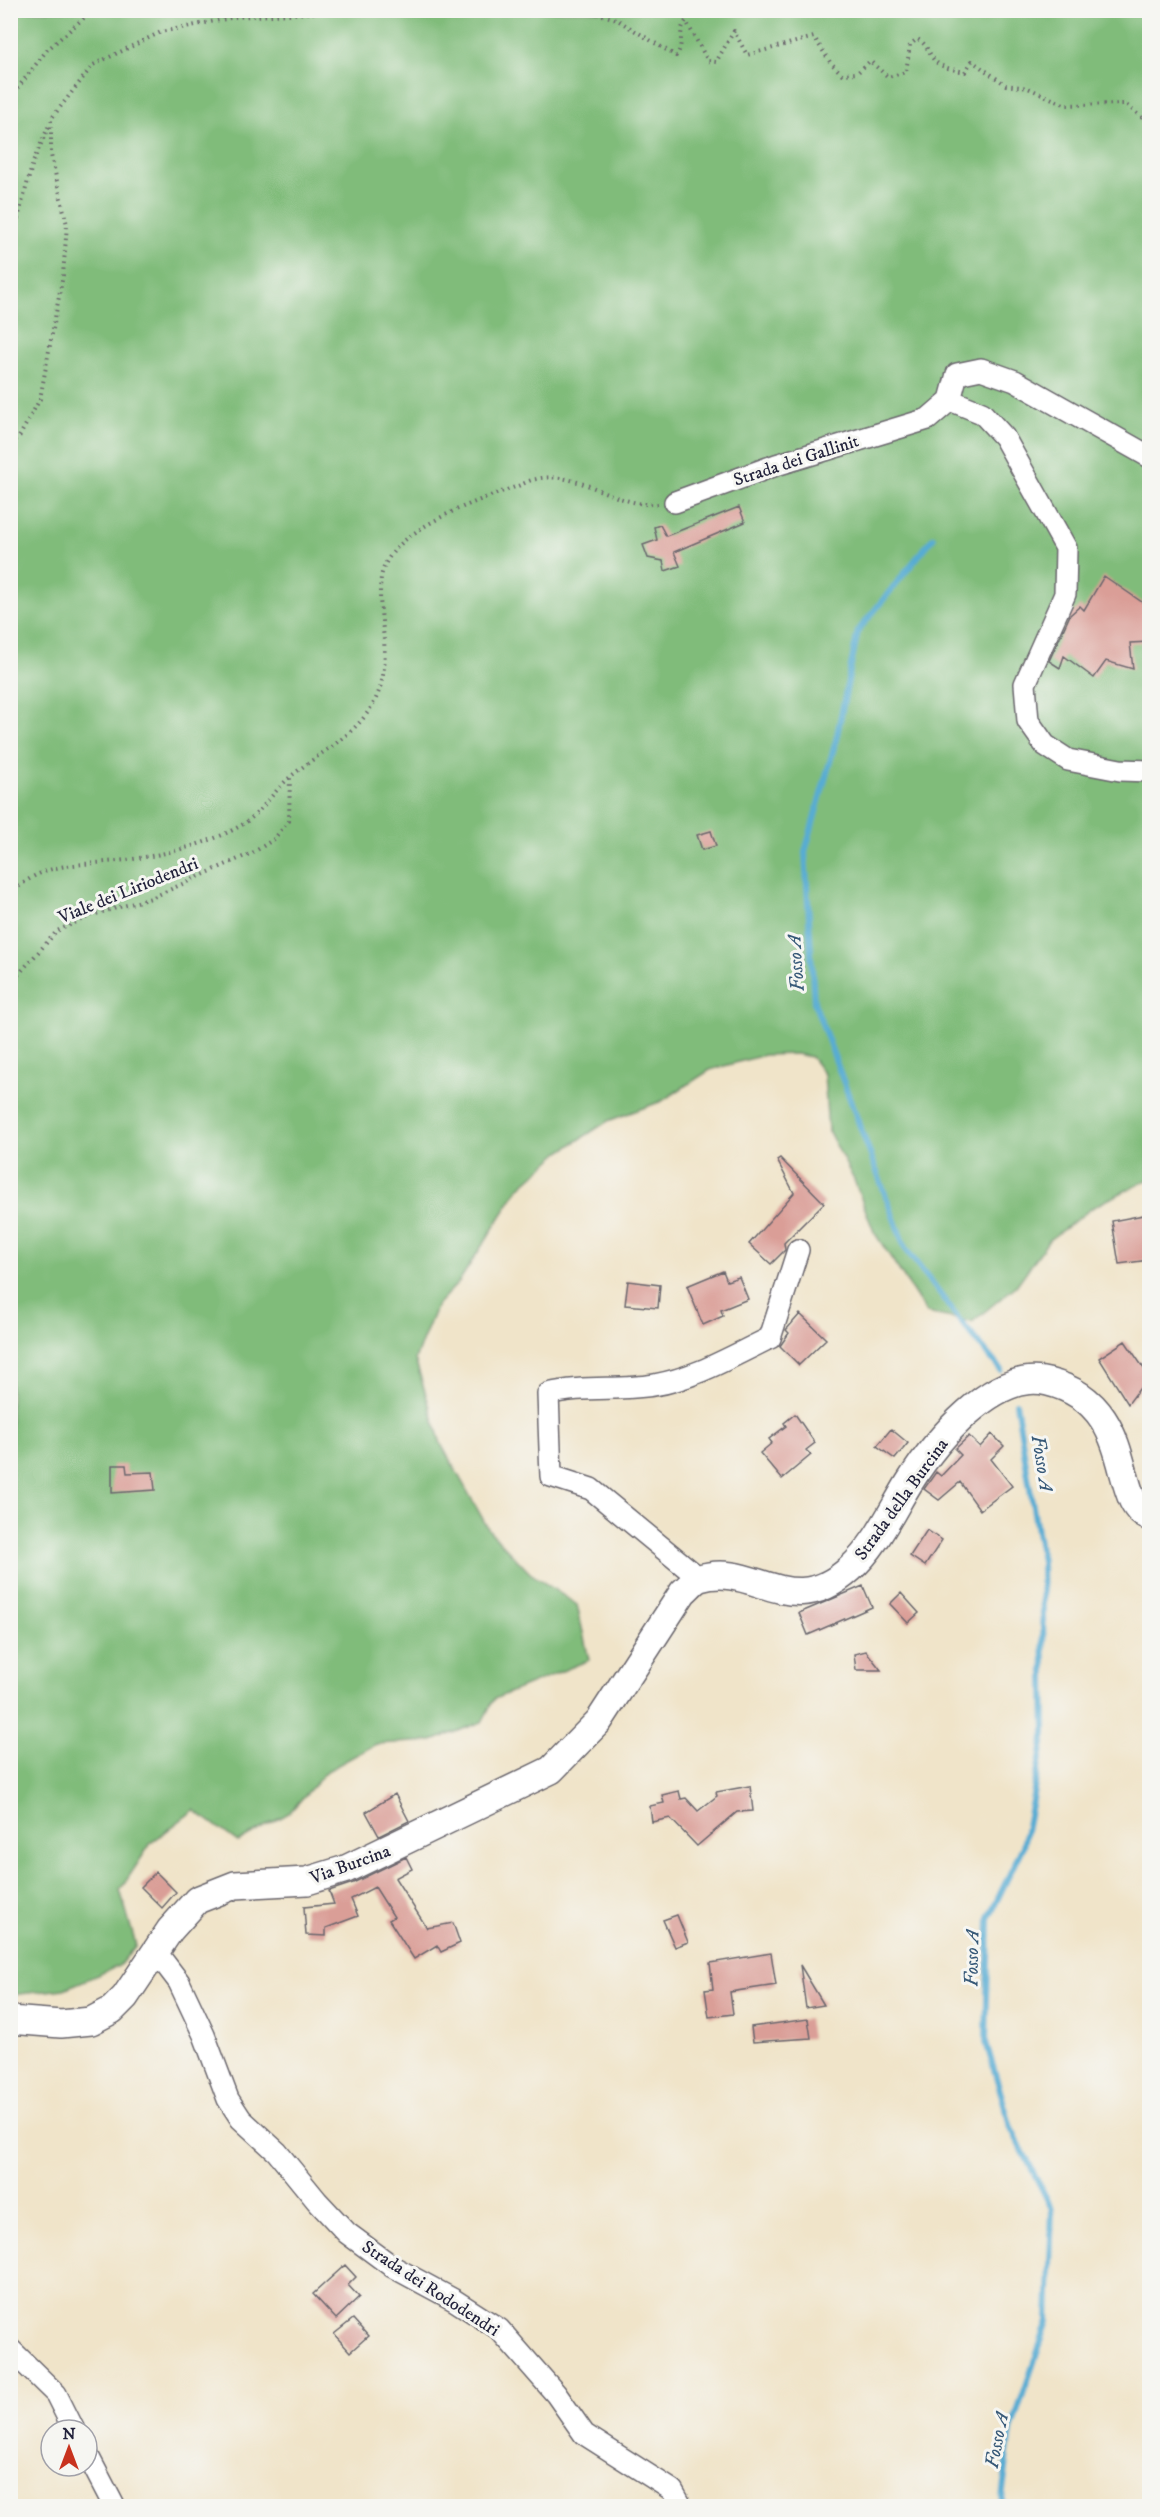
<svg xmlns="http://www.w3.org/2000/svg" width="1160" height="2517" font-family="'IM FELL DW Pica',serif">
<style>
.forest{fill:#80bc7a;stroke:#516f5a;stroke-width:1.5}
.lines{fill:none;stroke-linecap:round;stroke-linejoin:round}
.stream{stroke:#57acd3;stroke-width:6}
.building{fill:#da9e97}
.minor-casing{stroke:#6a666d;stroke-width:24}
.tertiary-casing{stroke:#6a666d;stroke-width:30}
.path{stroke:#6a666d;stroke-width:4;stroke-dasharray:1.5 4.5;stroke-linecap:butt}
.minor{stroke:#fff;stroke-width:21}
.tertiary{stroke:#fff;stroke-width:27}
.labels{text-anchor:middle;stroke-width:6;stroke-linejoin:round;paint-order:stroke}
.street-label{font-size:18px;fill:#22223b;stroke:#f6f6f2}
.water-label{font-size:20px;font-style:italic;fill:#375978;stroke:#f6f6f2}
</style>
<rect width="100%" height="100%" fill="#f6f6f2"/>
<filter id="ink" filterUnits="userSpaceOnUse"><feTurbulence type="fractalNoise" baseFrequency=".0167" numOctaves="2"/><feDisplacementMap in="SourceGraphic" scale="12" xChannelSelector="R" yChannelSelector="G"/><feConvolveMatrix kernelMatrix="1 2 1 2 8 2 1 2 1" color-interpolation-filters="sRGB"/></filter>
<filter id="wash" filterUnits="userSpaceOnUse"><feTurbulence type="fractalNoise" baseFrequency=".008" numOctaves="4" result="noise"/><feDisplacementMap in="SourceGraphic" scale="24" xChannelSelector="R" yChannelSelector="G"/><feGaussianBlur stdDeviation="1.35" result="paint"/><feColorMatrix in="noise" values="0 0 0 0 0 0 0 0 0 0 0 0 0 0 0 0 0 1.4 0 .05"/><feComposite in="paint" operator="in"/></filter>
<g filter="url(#wash)">
<rect width="100%" height="100%" fill="#f0e4c9"/>
<!-- forest -->
<path class="forest" d="M 10,11 L 1150,11 L 1149,1179 L 1095,1206 L 1049,1240 L 1016,1286 L 972,1322 L 927,1313 L 874,1232 L 854,1180 L 828,1130 L 824,1074 L 811,1057 L 796,1054 L 764,1055 L 710,1070 L 662,1101 L 608,1121 L 560,1152 L 519,1188 L 458,1283 L 437,1305 L 415,1359 L 441,1444 L 489,1530 L 530,1573 L 577,1605 L 589,1660 L 494,1699 L 482,1722 L 432,1741 L 376,1744 L 327,1771 L 289,1813 L 238,1842 L 194,1810 L 151,1843 L 120,1890 L 136,1945 L 119,1966 L 64,1989 L 11,1995 Z"/>
<g class="lines">
<!-- stream -->
<path class="stream" d="M 933,538 L 858,631 L 836,740 L 805,852 L 814,1002 L 905,1248 L 961,1322 L 1001,1370
M 1001,2506 L 1011,2430 L 1048,2321 L 1052,2209 L 1011,2128 L 986,2042 L 989,1917 L 1023,1846 L 1045,1733 L 1042,1562 L 1016,1403"/>
</g>
<g id="blocks">
<!-- building -->
<path class="building" d="M 739,507 L 745,522 L 674,552 L 680,566 L 665,571 L 663,561 L 648,558 L 643,545 L 657,540 L 654,527 L 660,525 L 666,536 Z
M 1104,576 L 1149,607 L 1149,642 L 1130,643 L 1133,669 L 1106,661 L 1094,678 L 1064,656 L 1060,668 L 1049,661 L 1070,615 L 1080,606 L 1084,610 Z
M 711,831 L 716,846 L 702,850 L 697,835 Z
M 780,1158 L 824,1203 L 784,1243 L 785,1250 L 771,1264 L 749,1244 L 794,1193 L 777,1160 Z
M 1149,1214 L 1149,1260 L 1119,1264 L 1112,1221 Z
M 723,1271 L 727,1281 L 739,1277 L 748,1299 L 721,1310 L 723,1316 L 703,1325 L 687,1286 Z
M 628,1281 L 660,1285 L 658,1308 L 625,1305 Z
M 800,1314 L 826,1339 L 799,1365 L 780,1346 L 789,1333 L 786,1330 Z
M 1125,1341 L 1149,1376 L 1128,1404 L 1099,1358 Z
M 795,1414 L 815,1443 L 806,1450 L 811,1455 L 782,1479 L 760,1453 L 772,1443 L 769,1439 L 786,1426 L 784,1423 Z
M 891,1429 L 908,1443 L 895,1459 L 877,1446 Z
M 992,1434 L 1004,1446 L 991,1459 L 1012,1486 L 980,1510 L 960,1482 L 939,1500 L 924,1489 L 936,1472 L 941,1476 L 961,1455 L 955,1449 L 969,1436 L 980,1447 Z
M 112,1465 L 126,1465 L 127,1473 L 153,1472 L 155,1490 L 112,1493 Z
M 927,1530 L 942,1540 L 925,1566 L 910,1556 Z
M 863,1586 L 872,1607 L 808,1635 L 799,1613 Z
M 901,1593 L 919,1613 L 908,1623 L 890,1604 Z
M 866,1651 L 881,1670 L 856,1670 L 854,1654 Z
M 750,1786 L 753,1811 L 737,1812 L 697,1846 L 670,1818 L 652,1822 L 650,1806 L 664,1803 L 662,1795 L 679,1791 L 681,1799 L 686,1798 L 698,1811 L 717,1796 L 716,1792 Z
M 395,1794 L 409,1821 L 379,1836 L 366,1812 Z
M 406,1857 L 412,1869 L 395,1878 L 427,1928 L 453,1923 L 460,1943 L 441,1952 L 437,1945 L 414,1959 L 389,1920 L 394,1917 L 375,1887 L 351,1899 L 358,1916 L 326,1928 L 326,1936 L 306,1935 L 304,1907 L 334,1904 L 329,1891 L 353,1883 Z
M 156,1872 L 176,1892 L 162,1908 L 141,1887 Z
M 677,1915 L 688,1942 L 675,1947 L 663,1920 Z
M 771,1953 L 776,1985 L 730,1992 L 733,2014 L 709,2017 L 705,1990 L 713,1989 L 710,1963 Z
M 800,1965 L 824,2005 L 806,2008 Z
M 808,2019 L 811,2038 L 753,2042 L 751,2027 Z
M 345,2265 L 356,2277 L 348,2285 L 359,2297 L 336,2319 L 313,2294 Z
M 353,2319 L 368,2336 L 350,2352 L 334,2334 Z"/>
</g>
</g>
<g filter="url(#ink)">
<use href="#blocks" fill-opacity="0" stroke="#6a666d" stroke-width="1.5"/>
<g class="lines">
<!-- minor casing -->
<g class="minor-casing">
<path id="minor" d="M 950,400 L 957,374 L 981,369 L 1015,381 L 1150,457
M 675,502 L 776,465 L 928,419 L 950,400 L 982,413 L 1004,437 L 1066,548 L 1065,594 L 1025,684 L 1028,721 L 1045,745 L 1068,760 L 1120,770 L 1150,771
M 699,1578 L 591,1489 L 551,1476 L 548,1394 C 582,1385 619,1391 654,1385 C 696,1378 732,1356 770,1338 L 798,1250
M 152,1955 L 163,1961 L 179,1982 L 204,2035 L 228,2099 L 241,2119 L 277,2152 L 317,2201 L 347,2233 L 393,2267 L 454,2300 L 499,2329 L 556,2394 L 584,2434 L 672,2490 L 681,2506
M 10,2349 L 56,2394 L 74,2430
M 87,2454 L 114,2506"/>
</g>
<!-- tertiary casing -->
<g class="tertiary-casing">
<path id="tertiary" d="M 10,2020 L 61,2024 L 91,2021 L 112,2010 L 125,1997 L 170,1930 L 197,1900 L 235,1885 L 307,1881 L 346,1869 L 551,1770 L 599,1721 L 683,1592 C 688,1588 694,1580 700,1578 C 754,1561 790,1623 850,1569 C 876,1546 891,1512 909,1483 C 934,1443 994,1368 1048,1382 C 1139,1404 1110,1505 1150,1517"/>
</g>
<!-- path -->
<path class="path" d="M 585,10 L 616,19 L 676,56 C 685,45 677,31 686,21 L 708,61 L 716,62 L 734,31 L 747,55 L 814,37 L 830,62 L 842,74 L 857,73 L 870,61 L 888,77 L 906,72 L 910,45 L 917,39 C 928,44 928,54 936,62 C 942,68 956,70 965,72 L 972,61 L 1006,85 L 1028,88 L 1066,105 L 1125,104 L 1150,124
M 10,98 L 47,50 L 93,10
M 10,248 L 33,162 L 50,123
M 10,444 L 19,437 L 40,399 L 63,275 L 67,225 L 51,155 L 51,119 L 93,65 L 161,32 L 235,17 L 364,10
M 10,895 C 40,864 67,866 106,862 C 148,859 209,846 245,823 C 261,812 274,791 289,778 C 321,750 364,733 379,691 C 393,650 376,616 381,578 C 387,530 477,501 515,487 C 522,485 529,480 536,479 C 580,469 615,508 658,504
M 10,984 L 57,931 L 92,915 L 151,898 L 254,852 L 274,839 L 289,821 L 290,777"/>
<!-- minor -->
<use href="#minor" class="minor"/>
<!-- tertiary -->
<use href="#tertiary" class="tertiary"/>
</g>
</g>
<g class="labels">
<!-- street labels -->
<g class="street-label">
<text transform="translate(796 460) rotate(-18)" y="6">Strada dei Gallinit</text>
<text transform="translate(128 890) rotate(-22)" y="6">Viale dei Liriodendri</text>
<text transform="translate(901 1499) rotate(-54)" y="6">Strada della Burcina</text>
<text transform="translate(350 1864) rotate(-20)" y="6">Via Burcina</text>
<text transform="translate(431 2288) rotate(33)" y="6">Strada dei Rododendri</text>
</g>
<!-- water labels -->
<g class="water-label">
<text transform="translate(795 963) rotate(-94)" y="7">Fosso A</text>
<text transform="translate(1043 1463) rotate(81)" y="7">Fosso A</text>
<text transform="translate(971 1958) rotate(-89)" y="7">Fosso A</text>
<text transform="translate(996 2440) rotate(-79)" y="7">Fosso A</text>
</g>
</g>
<!-- margin -->
<rect width="1160" height="2517" fill="none" stroke="#f6f6f2" stroke-width="36"/>
<!-- north arrow -->
<g transform="translate(69 2448)"><circle r="28" fill="#f6f6f2" stroke="#a1a1a9" stroke-width="1.5"/>
<path d="M0-4.5L10 22L0 15L-10 22Z" fill="#c8321e"/>
<text y="-9" font-size="16" font-weight="bold" text-anchor="middle" fill="#22223b">N</text>
</g>
</svg>
